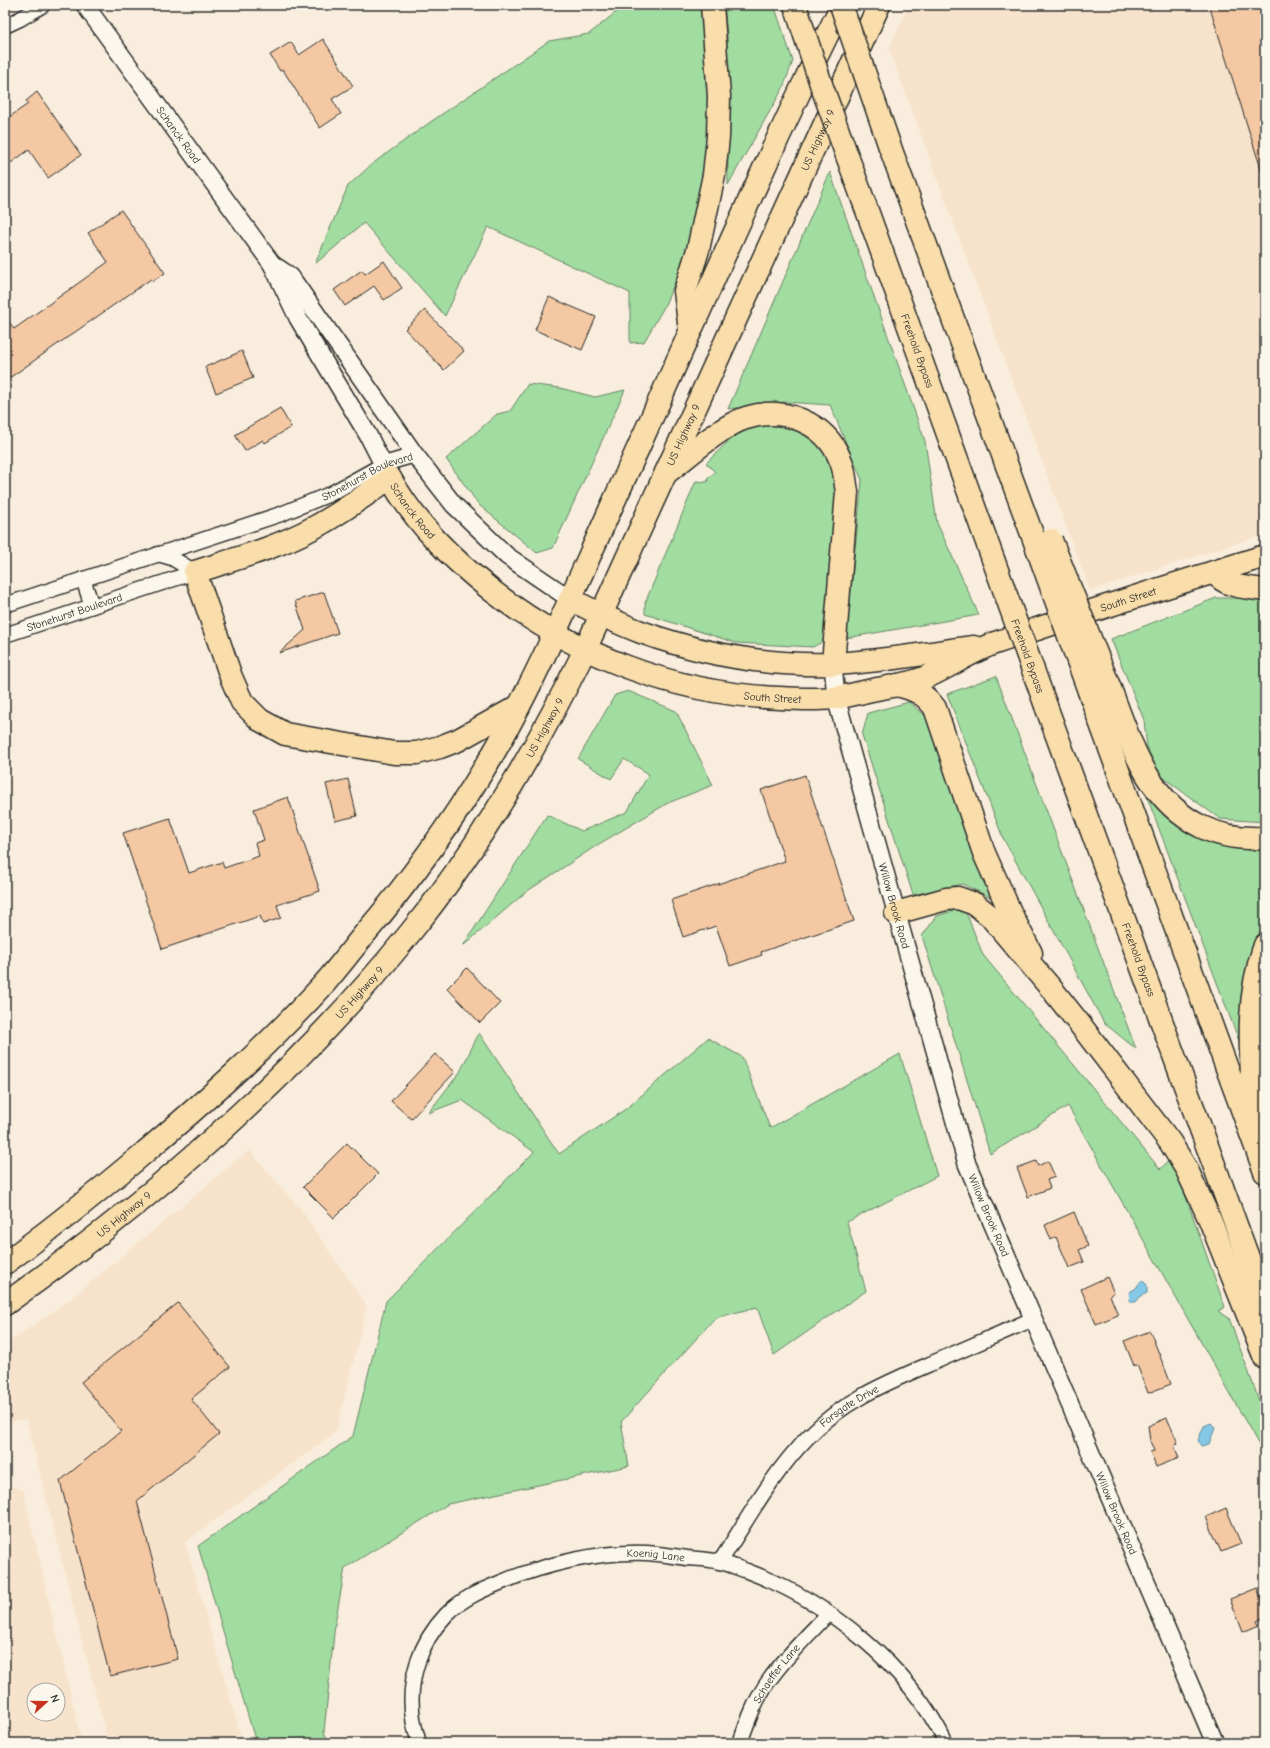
<svg xmlns="http://www.w3.org/2000/svg" width="1270" height="1748" font-family="'Comic Neue',sans-serif">
<style>
.built{fill:#f7e3cc;fill-rule:evenodd}
.green{fill:#a1dca1;stroke:#668466}
.water{fill:#85c8e6;stroke:#61899b}
.building{fill:#f3c8a3;stroke:#2b2b2b}
.lines{fill:none;stroke-linecap:round;stroke-linejoin:round}
.minor-casing{stroke:#2b2b2b;stroke-width:17}
.tertiary-casing{stroke:#2b2b2b;stroke-width:20}
.primary-casing{stroke:#2b2b2b;stroke-width:25}
.trunk-casing{stroke:#2b2b2b;stroke-width:25}
.motorway-casing{stroke:#2b2b2b;stroke-width:25}
.minor{stroke:#fbf7ec;stroke-width:14}
.tertiary{stroke:#fbf7ec;stroke-width:17}
.primary{stroke:#f9deab;stroke-width:22}
.trunk{stroke:#f9deab;stroke-width:22}
.motorway{stroke:#f9deab;stroke-width:22}
.motorway-bridge-casing{stroke:#2b2b2b;stroke-width:25;stroke-linecap:butt}
.motorway-bridge{stroke:#f9deab;stroke-width:22}
.labels{text-anchor:middle;stroke-width:3;stroke-linejoin:round;paint-order:stroke}
.street-label{font-size:11px;fill:#2b2b2b;stroke:#fbf7ec}
</style>
<rect width="100%" height="100%" fill="#f9eedd"/>
<filter id="ink" filterUnits="userSpaceOnUse"><feTurbulence type="fractalNoise" baseFrequency=".025" numOctaves="2"/><feDisplacementMap in="SourceGraphic" scale="8" xChannelSelector="R" yChannelSelector="G"/><feConvolveMatrix kernelMatrix="1 2 1 2 8 2 1 2 1" color-interpolation-filters="sRGB"/></filter>
<g filter="url(#ink)">
<!-- built -->
<path class="built" d="M 909,5 L 1265,5 L 1265,534 L 1090,591 L 889,49 Z
M 249,1150 L 302,1211 L 367,1306 L 336,1432 L 185,1542 L 243,1743 L 108,1743 L 26,1419 L 5,1423 L 5,1345 L 69,1300 Z
M 5,1485 L 23,1489 L 82,1743 L 5,1743 ZM 34,1690 L 58,1690 L 58,1714 L 34,1714 Z"/>
<!-- green -->
<path class="green" d="M 625,5 L 704,5 L 712,132 L 692,243 L 664,307 L 644,342 L 630,343 L 630,293 L 488,227 L 445,316 L 364,223 L 315,264 L 348,186 L 372,164 L 429,123 L 549,41 L 589,34 Z
M 724,5 L 774,5 L 793,61 L 783,88 L 728,185 L 727,35 Z
M 830,172 L 925,441 L 937,523 L 979,615 L 846,638 L 862,480 L 830,405 L 785,402 L 728,409 Z
M 528,384 L 560,388 L 595,397 L 625,390 L 553,548 L 537,553 L 479,505 L 446,459 L 497,414 L 510,411 Z
M 769,420 L 806,428 L 834,460 L 839,483 L 828,629 L 822,642 L 813,647 L 736,643 L 645,614 L 645,603 L 696,481 L 707,482 L 708,478 L 715,472 L 706,463 L 737,433 Z
M 1216,598 L 1265,598 L 1265,822 L 1220,819 L 1161,776 L 1147,748 L 1144,720 L 1111,639 Z
M 996,676 L 1136,1049 L 1104,1023 L 1003,838 L 947,694 Z
M 628,691 L 676,711 L 713,785 L 668,803 L 599,844 L 526,892 L 463,946 L 547,815 L 582,831 L 627,812 L 649,774 L 624,759 L 611,779 L 578,759 L 615,695 Z
M 909,702 L 928,718 L 994,899 L 962,884 L 913,895 L 862,735 L 868,713 Z
M 1144,789 L 1265,847 L 1265,924 C 1245,951 1242,1008 1239,1041 Z
M 964,907 L 983,955 L 1160,1169 L 1172,1158 L 1225,1307 L 1218,1311 L 1229,1318 L 1265,1417 L 1265,1456 L 1068,1106 L 990,1154 L 922,936 L 937,916 Z
M 1265,1006 L 1265,1062 L 1261,1031 Z
M 479,1033 L 559,1154 L 627,1108 L 708,1038 L 742,1057 L 770,1128 L 900,1054 L 937,1176 L 847,1222 L 866,1291 L 774,1355 L 757,1307 L 715,1318 L 621,1422 L 629,1466 L 448,1504 L 345,1568 L 335,1624 L 324,1732 L 329,1743 L 256,1743 L 198,1546 L 353,1436 L 386,1301 L 534,1152 L 462,1100 L 428,1113 L 460,1072 Z"/>
<!-- water -->
<path class="water" d="M 1142,1280 L 1147,1285 L 1147,1293 L 1141,1296 L 1136,1302 L 1130,1302 L 1129,1292 L 1135,1289 Z
M 1211,1423 L 1215,1428 L 1209,1444 L 1201,1446 L 1198,1440 L 1204,1426 Z"/>
<!-- building -->
<path class="building" d="M 1209,5 L 1265,5 L 1265,172 L 1262,172 Z
M 323,39 L 353,86 L 332,99 L 341,114 L 320,128 L 283,70 L 280,71 L 270,55 L 291,42 L 299,55 Z
M 37,92 L 81,155 L 48,178 L 29,150 L 5,167 L 5,120 L 28,104 L 26,101 Z
M 121,210 L 165,273 L 153,281 L 151,279 L 5,381 L 5,316 L 14,329 L 108,262 L 88,233 Z
M 384,261 L 402,288 L 384,300 L 374,286 L 345,306 L 334,290 L 362,270 L 365,274 Z
M 549,297 L 596,317 L 582,350 L 535,330 Z
M 425,310 L 464,351 L 444,370 L 405,329 Z
M 242,351 L 253,378 L 216,393 L 205,367 Z
M 280,408 L 291,427 L 265,443 L 263,440 L 245,451 L 235,435 Z
M 324,592 L 338,633 L 279,653 L 305,630 L 295,601 Z
M 805,775 L 854,921 L 761,952 L 762,955 L 730,966 L 716,926 L 683,937 L 671,900 L 785,861 L 761,790 Z
M 348,779 L 357,816 L 335,821 L 326,784 Z
M 288,797 L 320,891 L 277,905 L 281,918 L 263,924 L 260,916 L 162,949 L 123,833 L 170,818 L 189,873 L 222,862 L 224,868 L 259,856 L 255,843 L 264,840 L 254,809 Z
M 467,968 L 500,1003 L 480,1023 L 447,988 Z
M 435,1054 L 455,1072 L 411,1119 L 391,1101 Z
M 347,1143 L 378,1174 L 334,1218 L 303,1187 Z
M 1036,1161 L 1038,1166 L 1048,1161 L 1055,1177 L 1047,1180 L 1050,1188 L 1028,1197 L 1017,1168 Z
M 1074,1212 L 1088,1246 L 1079,1250 L 1084,1262 L 1069,1268 L 1056,1237 L 1051,1240 L 1045,1225 Z
M 1107,1277 L 1114,1293 L 1110,1295 L 1118,1315 L 1096,1324 L 1081,1289 Z
M 178,1303 L 230,1367 L 191,1399 L 219,1434 L 137,1501 L 178,1659 L 110,1676 L 60,1481 L 121,1431 L 81,1382 Z
M 1150,1331 L 1171,1384 L 1148,1393 L 1137,1365 L 1134,1366 L 1124,1341 Z
M 1167,1418 L 1178,1443 L 1174,1445 L 1179,1458 L 1156,1467 L 1150,1452 L 1154,1451 L 1150,1441 L 1148,1426 Z
M 1226,1508 L 1241,1544 L 1221,1552 L 1206,1517 Z
M 1257,1588 L 1265,1607 L 1265,1617 L 1257,1621 L 1259,1625 L 1243,1632 L 1230,1599 Z"/>
<g class="lines">
<!-- minor casing -->
<g class="minor-casing">
<g id="minor">
<path d="M 5,26 L 20,19 L 43,5"/>
<path d="M 158,554 L 172,558 L 195,572"/>
<path d="M 83,579 L 92,606"/>
<path id="s1" d="M 5,605 L 281,514 L 330,494 L 384,464 L 415,455"/>
<path id="s2" d="M 5,635 L 195,572"/>
<path id="s3" d="M 720,1562 C 747,1520 772,1474 807,1438 C 841,1402 886,1383 930,1364 C 965,1349 999,1334 1033,1319"/>
<path id="s4" d="M 419,1743 C 417,1735 414,1727 413,1718 C 407,1681 420,1642 446,1615 C 461,1599 482,1590 502,1582 C 545,1564 601,1551 647,1553 C 660,1554 674,1556 687,1558 C 698,1559 709,1559 719,1562 C 729,1564 738,1568 747,1571 C 828,1601 908,1665 946,1743"/>
<path id="s5" d="M 740,1743 C 748,1720 756,1698 770,1679 C 787,1655 808,1635 828,1614"/>
</g>
</g>
<!-- tertiary casing -->
<g class="tertiary-casing">
<g id="tertiary">
<path id="s6" d="M 85,5 L 272,264 L 298,318 L 368,435 L 390,478"/>
<path d="M 272,264 L 290,276 L 415,455 L 454,505 L 507,556 L 570,599"/>
<path id="s7" d="M 833,664 L 836,698 L 967,1164 L 1215,1743"/>
</g>
</g>
<!-- primary casing -->
<g class="primary-casing">
<g id="primary">
<path id="s8" d="M 195,572 C 235,559 276,548 313,528 C 340,514 365,495 390,478 C 415,523 451,558 491,590 C 574,655 674,694 780,698 C 797,699 815,700 833,698 C 848,696 862,692 877,689 C 892,686 909,684 924,678 C 948,668 970,652 995,643 C 1084,613 1175,584 1265,556"/>
<path d="M 570,599 C 593,611 617,623 641,632 C 702,654 768,666 832,664 C 879,662 927,653 974,647"/>
</g>
</g>
<!-- trunk casing -->
<g class="trunk-casing">
<g id="trunk">
<path d="M 666,473 C 686,458 722,425 746,418 C 783,406 825,422 840,459 C 845,469 845,481 847,492 L 833,664"/>
<path d="M 195,572 L 231,677 L 242,702 L 260,720 L 285,734 L 394,753 L 417,753 L 440,747 L 458,740 L 519,706"/>
<path d="M 5,1263 C 51,1230 95,1194 138,1158 C 203,1103 267,1047 324,984 C 338,968 350,952 363,936 C 412,879 455,818 493,754 C 538,676 573,592 610,510 C 687,342 759,171 842,5"/>
<path id="s9" d="M 5,1304 C 152,1200 297,1073 410,933 C 480,847 536,749 585,650 L 879,5"/>
</g>
</g>
<!-- motorway casing -->
<g class="motorway-casing">
<g id="motorway">
<path d="M 890,147 L 1036,545"/>
<path id="s10" d="M 865,205 L 993,559"/>
<path d="M 690,331 L 685,291 L 698,250 L 714,175 L 718,137 L 719,96 L 712,5"/>
<path d="M 1214,572 C 1226,588 1246,587 1265,590"/>
<path d="M 897,685 C 914,689 925,694 935,708 L 984,853 L 1011,914 L 1031,953"/>
<path d="M 1109,686 C 1130,740 1146,800 1202,827 C 1222,837 1243,839 1265,838"/>
<path d="M 1090,694 L 1265,1172"/>
<path id="s11" d="M 1046,706 L 1265,1304"/>
<path d="M 896,913 L 946,899 L 958,898 L 975,904 L 990,916 L 1055,993 L 1082,1027 L 1170,1142 L 1187,1170 L 1210,1220 L 1265,1358"/>
<path d="M 1255,1126 C 1252,1064 1243,1004 1265,945"/>
</g>
</g>
<!-- minor -->
<use href="#minor" class="minor"/>
<!-- tertiary -->
<use href="#tertiary" class="tertiary"/>
<!-- primary -->
<use href="#primary" class="primary"/>
<!-- trunk -->
<use href="#trunk" class="trunk"/>
<!-- motorway -->
<use href="#motorway" class="motorway"/>
<!-- motorway-bridge casing -->
<g class="motorway-bridge-casing">
<g id="motorway-bridge">
<path d="M 795,5 L 822,87 L 865,205"/>
<path d="M 841,5 L 890,147"/>
<path d="M 1051,540 L 1109,686"/>
<path d="M 1036,545 L 1090,694"/>
<path id="s12" d="M 993,559 L 1046,706"/>
</g>
</g>
<!-- motorway-bridge -->
<use href="#motorway-bridge" class="motorway-bridge"/>
</g>
</g>
<g class="labels">
<!-- street labels -->
<g class="street-label">
<text dy="4" stroke="none"><textPath href="#s6" startOffset="160">Schanck Road</textPath></text>
<text dy="4" stroke="none"><textPath href="#s9" startOffset="1445">US Highway 9</textPath></text>
<text dy="4" stroke="none"><textPath href="#s10" startOffset="155">Freehold Bypass</textPath></text>
<text dy="4" stroke="none"><textPath href="#s9" startOffset="1121">US Highway 9</textPath></text>
<text dy="4" stroke="none"><textPath href="#s1" startOffset="385">Stonehurst Boulevard</textPath></text>
<text dy="4" stroke="none"><textPath href="#s8" startOffset="258">Schanck Road</textPath></text>
<text dy="4" stroke="none"><textPath href="#s8" startOffset="1049">South Street</textPath></text>
<text dy="4" stroke="none"><textPath href="#s2" startOffset="73">Stonehurst Boulevard</textPath></text>
<text dy="4" stroke="none"><textPath href="#s12" startOffset="103">Freehold Bypass</textPath></text>
<text dy="4" stroke="none"><textPath href="#s8" startOffset="676">South Street</textPath></text>
<text dy="4" stroke="none"><textPath href="#s9" startOffset="797">US Highway 9</textPath></text>
<text dy="4" stroke="none"><textPath href="#s7" startOffset="250">Willow Brook Road</textPath></text>
<text dy="4" stroke="none"><textPath href="#s11" startOffset="270">Freehold Bypass</textPath></text>
<text dy="4" stroke="none"><textPath href="#s9" startOffset="473">US Highway 9</textPath></text>
<text dy="4" stroke="none"><textPath href="#s9" startOffset="149">US Highway 9</textPath></text>
<text dy="4" stroke="none"><textPath href="#s7" startOffset="574">Willow Brook Road</textPath></text>
<text dy="4" stroke="none"><textPath href="#s3" startOffset="205">Forsgate Drive</textPath></text>
<text dy="4" stroke="none"><textPath href="#s7" startOffset="898">Willow Brook Road</textPath></text>
<text dy="4" stroke="none"><textPath href="#s4" startOffset="361">Koenig Lane</textPath></text>
<text dy="4" stroke="none"><textPath href="#s5" startOffset="79">Schaeffer Lane</textPath></text>
</g>
</g>
<!-- margin -->
<rect width="1270" height="1748" fill="none" stroke="#fbf7ec" stroke-width="20"/>
<rect x="10" y="10" width="1250" height="1728" fill="none" stroke="#2b2b2b" stroke-width="1.5" filter="url(#ink)"/>
<!-- north arrow -->
<g transform="translate(46 1702) rotate(69)"><circle r="19" fill="#fbf7ec" stroke="#a8a59f"/>
<path d="M0-3L7 15L0 10L-7 15Z" fill="#c8321e"/>
<text y="-6" font-size="11" font-weight="bold" text-anchor="middle" fill="#2b2b2b">N</text>
</g>
</svg>
